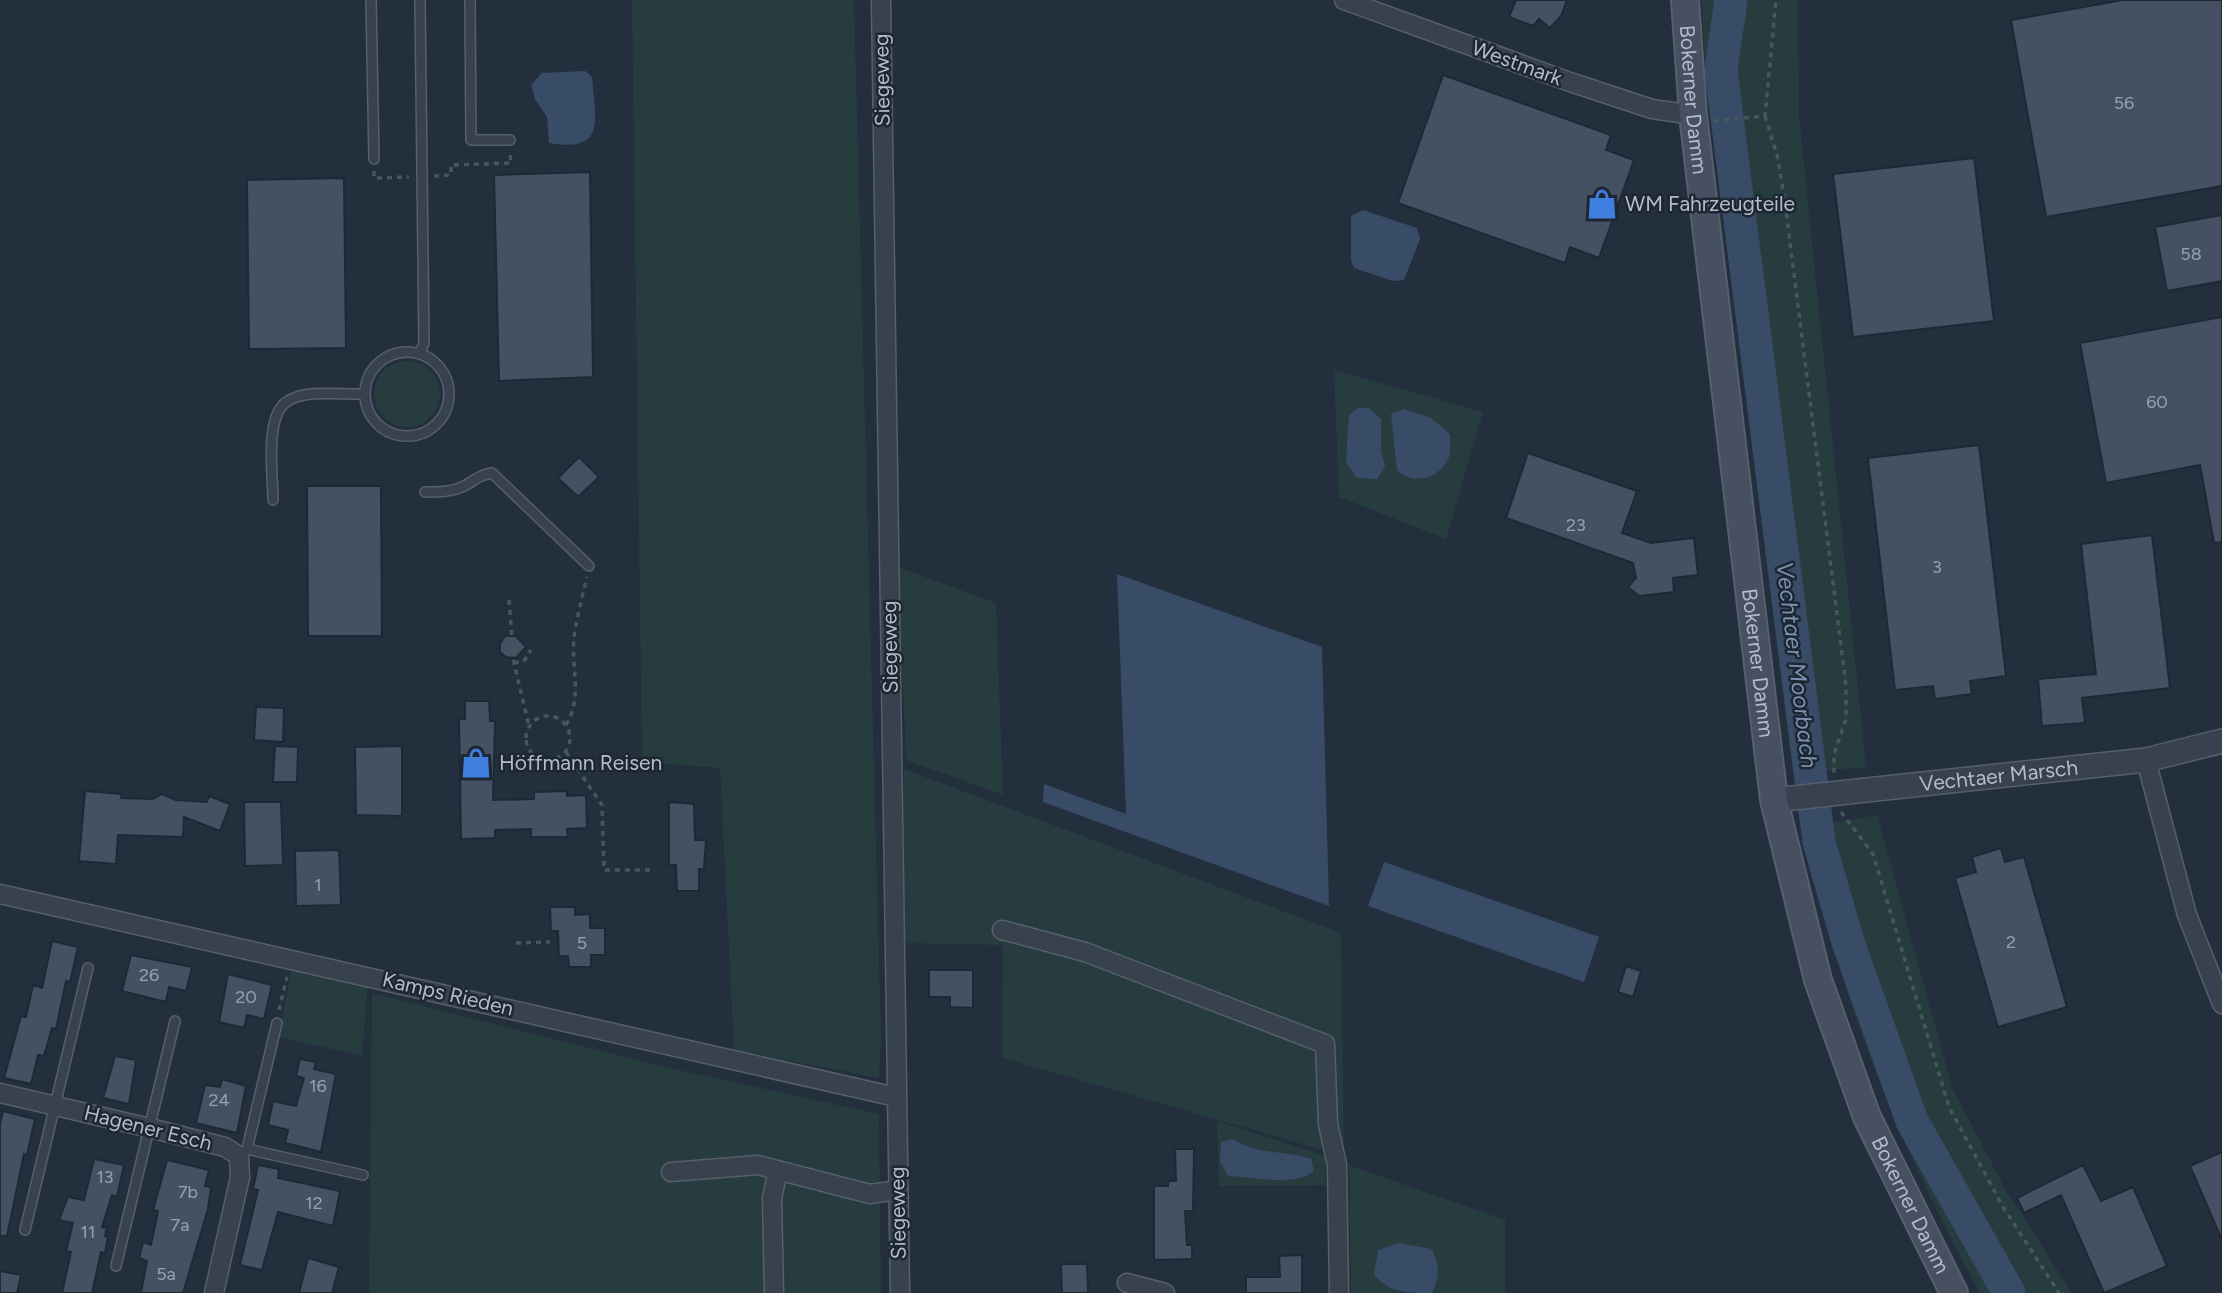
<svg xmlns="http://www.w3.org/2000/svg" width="2222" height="1293" font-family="Figtree,sans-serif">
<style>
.green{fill:#263c3f}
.water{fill:#394c67}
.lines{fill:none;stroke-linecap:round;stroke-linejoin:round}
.river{stroke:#394c67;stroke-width:33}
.building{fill:#455162;stroke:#1f2835;stroke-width:2}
.service-casing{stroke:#565f6c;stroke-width:12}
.minor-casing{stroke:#565f6c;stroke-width:21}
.tertiary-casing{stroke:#565f6c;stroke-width:26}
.secondary-casing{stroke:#565f6c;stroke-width:30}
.path{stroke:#44595c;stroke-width:3.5;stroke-dasharray:5 5;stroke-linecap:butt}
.service{stroke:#38414e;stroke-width:9}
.minor{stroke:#38414e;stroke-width:18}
.tertiary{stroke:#38414e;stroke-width:23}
.secondary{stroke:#465061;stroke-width:26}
.labels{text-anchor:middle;stroke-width:5;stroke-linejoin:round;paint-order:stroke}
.number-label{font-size:18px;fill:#98a1af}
.street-label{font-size:21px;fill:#b4bcc9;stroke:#1d2633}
.poi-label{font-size:21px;fill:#b4bcc9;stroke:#1d2633;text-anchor:start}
.water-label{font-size:23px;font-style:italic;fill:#7c92b1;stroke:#1d2633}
</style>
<rect width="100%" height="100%" fill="#242f3e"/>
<!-- green -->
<path class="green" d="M 632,0 L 854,0 L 881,1038 L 879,1078 L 734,1050 L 720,768 L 642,762 Z
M 1702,0 L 1798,0 L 1799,116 L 1866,767 L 1793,773 L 1705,75 Z
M374 394a33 33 0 1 1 66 0a33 33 0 1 1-66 0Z
M 1334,370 L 1483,412 L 1446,539 L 1339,497 Z
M 898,567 L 996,603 L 1003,795 L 906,760 Z
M 904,769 L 1341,933 L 1344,1156 L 1002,1058 L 1003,945 L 900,943 Z
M 1877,815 L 1952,1087 L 2004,1187 L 2072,1293 L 1980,1293 C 1900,1149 1836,990 1804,828 Z
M 292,967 L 368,984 L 362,1056 L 279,1037 Z
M 372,993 L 656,1065 L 879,1114 L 881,1293 L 369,1293 Z
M 1217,1121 L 1329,1157 L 1325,1165 L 1326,1185 L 1219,1186 Z
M 1349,1165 L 1505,1220 L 1505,1293 L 1351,1293 Z"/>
<!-- water -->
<path class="water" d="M 585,71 L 592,77 C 595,120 607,153 549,143 L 547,117 L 535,99 L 531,85 L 542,73 Z
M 1363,210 L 1417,228 L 1420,239 L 1404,280 L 1393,281 L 1354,268 L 1351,261 L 1351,216 Z
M 1358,408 L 1369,408 L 1381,419 L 1381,451 L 1385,466 L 1377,479 L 1357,478 L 1346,462 L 1349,415 Z
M 1404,409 L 1431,418 L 1450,434 C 1450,441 1451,451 1449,457 C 1440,480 1412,485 1397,470 L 1391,414 Z
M 1117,574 L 1322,647 L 1329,906 L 1043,802 L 1044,784 L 1126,814 Z
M 1384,862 L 1599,937 L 1584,982 L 1368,906 Z
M 1233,1139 C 1255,1155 1285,1150 1311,1159 L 1314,1171 C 1295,1187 1252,1177 1228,1176 L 1220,1161 L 1221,1142 Z
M 1398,1243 L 1432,1249 C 1440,1266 1440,1276 1432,1293 C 1407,1293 1390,1293 1374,1275 L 1378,1250 Z"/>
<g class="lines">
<!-- river -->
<path class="river" d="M 1731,0 L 1721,70 L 1819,842 L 1848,942 L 1912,1121 L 2009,1293"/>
</g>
<!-- building -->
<path class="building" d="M 1516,0 L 1567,0 L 1561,16 L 1550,28 L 1539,19 L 1533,26 L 1509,17 Z
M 2123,0 L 2222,0 L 2222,186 L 2046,217 L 2011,20 Z
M 1443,75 L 1611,135 L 1606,150 L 1634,160 L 1599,258 L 1570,247 L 1565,263 L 1398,203 Z
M 1974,158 L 1994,321 L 1853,337 L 1833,174 Z
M 590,172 L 593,377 L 499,381 L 494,175 Z
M 344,178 L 346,348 L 249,349 L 247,180 Z
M 2222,215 L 2222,281 L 2167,291 L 2155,227 Z
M 2222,317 L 2222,542 L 2214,543 L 2200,465 L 2106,483 L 2080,343 Z
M 1979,445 L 2006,676 L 1970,681 L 1972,694 L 1935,699 L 1933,686 L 1895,690 L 1868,458 Z
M 1528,453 L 1637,491 L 1622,533 L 1651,543 L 1694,538 L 1698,575 L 1673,578 L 1674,592 L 1639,596 L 1628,587 L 1636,578 L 1633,563 L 1506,518 Z
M 579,457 L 599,477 L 578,497 L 558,478 Z
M 307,486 L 381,486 L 382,636 L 308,636 Z
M 2152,535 L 2170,688 L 2082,698 L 2085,723 L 2042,726 L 2038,679 L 2096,674 L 2081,544 Z
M 505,636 L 516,636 L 526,647 L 516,658 L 506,657 L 500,652 L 500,644 Z
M 465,701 L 489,701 L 490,721 L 495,721 L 493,800 L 534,799 L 534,792 L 567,791 L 567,796 L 586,795 L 587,828 L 567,829 L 568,837 L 531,837 L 531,829 L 495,830 L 495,838 L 461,839 L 459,719 L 465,719 Z
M 256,707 L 284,708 L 283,742 L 254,740 Z
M 275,746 L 298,747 L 297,782 L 273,782 Z
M 402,746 L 402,816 L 356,815 L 355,747 Z
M 85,791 L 122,794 L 121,798 L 153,799 L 162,794 L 176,800 L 207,802 L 209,796 L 230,804 L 220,831 L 184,817 L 183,837 L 118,835 L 116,864 L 79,861 Z
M 244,802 L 281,802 L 283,865 L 245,866 Z
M 669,802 L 694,804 L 695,840 L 706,840 L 704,869 L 699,869 L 699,891 L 677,891 L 676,865 L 669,865 Z
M 2001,848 L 2005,862 L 2024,857 L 2067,1007 L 1998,1027 L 1955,878 L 1976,872 L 1972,857 Z
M 339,850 L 341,905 L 296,906 L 295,851 Z
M 550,907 L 575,907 L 575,915 L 590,914 L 590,928 L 605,928 L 605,955 L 591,955 L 591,967 L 569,967 L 568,956 L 559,956 L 558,931 L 551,931 Z
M 52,941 L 78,947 L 70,982 L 66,981 L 56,1029 L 52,1028 L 44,1056 L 38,1055 L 31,1084 L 4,1078 L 21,1016 L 26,1017 L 33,985 L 42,988 Z
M 131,955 L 192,967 L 186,991 L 169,987 L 166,1002 L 122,991 Z
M 1626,966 L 1641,971 L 1633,997 L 1618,992 Z
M 929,970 L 973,970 L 973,1008 L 950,1007 L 950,997 L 929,997 Z
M 228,974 L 272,985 L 264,1019 L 247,1015 L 244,1028 L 219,1022 Z
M 115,1056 L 136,1060 L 129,1104 L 103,1098 Z
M 300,1059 L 316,1062 L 314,1069 L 336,1074 L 321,1152 L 285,1143 L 288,1130 L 268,1125 L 273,1101 L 296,1106 L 304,1078 L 296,1076 Z
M 222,1079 L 246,1086 L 237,1133 L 196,1123 L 205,1085 L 220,1087 Z
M 3,1111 L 35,1119 L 27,1155 L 24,1154 L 7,1236 L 0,1236 L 0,1124 Z
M 1175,1149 L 1194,1149 L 1193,1211 L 1185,1211 L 1187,1245 L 1192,1245 L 1192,1259 L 1154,1260 L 1154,1186 L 1168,1186 L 1168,1181 L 1176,1181 Z
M 2222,1152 L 2222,1240 L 2190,1166 Z
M 94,1159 L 124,1165 L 117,1197 L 112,1195 L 102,1227 L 107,1228 L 105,1236 L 108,1237 L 105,1253 L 101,1252 L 92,1293 L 62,1293 L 71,1252 L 66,1251 L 73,1223 L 59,1220 L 68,1197 L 84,1200 Z
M 167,1160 L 209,1170 L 205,1186 L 211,1187 L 208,1209 L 183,1293 L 141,1293 L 147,1261 L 139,1258 L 143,1242 L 151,1245 L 158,1211 L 153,1210 Z
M 258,1165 L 279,1169 L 278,1178 L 340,1191 L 333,1226 L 278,1212 L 262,1270 L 240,1265 L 258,1190 L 253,1189 Z
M 2083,1165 L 2101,1201 L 2133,1187 L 2167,1266 L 2104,1293 L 2061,1195 L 2024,1213 L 2017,1198 Z
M 1302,1255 L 1302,1293 L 1246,1293 L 1246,1277 L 1280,1277 L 1279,1256 Z
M 308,1258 L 339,1267 L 332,1293 L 299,1293 Z
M 1061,1264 L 1087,1264 L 1088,1293 L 1062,1293 Z
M 0,1271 L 21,1275 L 17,1293 L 0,1293 Z"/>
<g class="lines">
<!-- service casing -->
<g class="service-casing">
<path id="service" d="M 371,0 L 374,159
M 420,0 L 424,343 L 420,353
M 470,0 L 471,140 L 510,140
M365 394a42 42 0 1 1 84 0a42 42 0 1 1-84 0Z
M 425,492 C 440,492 453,492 466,485 C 476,479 480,475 492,473 L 589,566
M 273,500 C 273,476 264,414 288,401 C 307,389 342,395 364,394
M 247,1149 L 363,1175
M 239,1156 L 247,1149 L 277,1023
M 25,1230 L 88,968
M 116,1266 L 175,1021"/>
</g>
<!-- minor casing -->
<g class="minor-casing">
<path id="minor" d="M 881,0 L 900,1293
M 1344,0 L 1570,82 L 1652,109 L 1693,115
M 2146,760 L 2187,915 L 2222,1004
M 0,894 L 896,1097
M 1002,930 L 1085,952 L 1325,1044 L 1328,1124 L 1337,1165 L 1339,1293
M 0,1093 L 150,1128 L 225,1147 L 239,1156 L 240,1177 L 214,1293
M 671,1172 L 758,1165 L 870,1194 L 898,1190
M 1127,1283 L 1165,1293
M 774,1293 L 772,1198 L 778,1170"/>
</g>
<!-- tertiary casing -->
<g class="tertiary-casing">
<g id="tertiary">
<path id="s1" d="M 1774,800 L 2146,760 L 2222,741"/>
</g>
</g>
<!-- secondary casing -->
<g class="secondary-casing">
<g id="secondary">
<path id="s2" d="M 1685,0 L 1693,115 L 1774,800 L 1818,980 L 1867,1117 L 1954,1293"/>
</g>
</g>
<!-- path -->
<path class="path" d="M 1765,116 L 1777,155 L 1784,195 L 1846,686 L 1846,719 L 1834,754 L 1834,773
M 1714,121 L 1765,116 L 1776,0
M 374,171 L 374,178 L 409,177
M 434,176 L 451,175 L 451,165 L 511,163 L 510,154
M 509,600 L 514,663 L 529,726
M 514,663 L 524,661 L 531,650
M526 738a22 22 0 1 1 44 0a22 22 0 1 1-44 0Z
M 566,725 C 583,697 571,668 574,637 C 577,617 582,597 587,577
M 566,752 L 602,805 L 604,870 L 655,870
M 1841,812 L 1873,854 L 1949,1107 L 2003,1207 L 2059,1293
M 516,943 L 550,942
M 279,1010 L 287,977"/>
<!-- service -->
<use href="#service" class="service"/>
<!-- minor -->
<use href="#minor" class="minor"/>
<!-- tertiary -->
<use href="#tertiary" class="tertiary"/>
<!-- secondary -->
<use href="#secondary" class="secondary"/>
</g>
<!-- icons -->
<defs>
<g id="shop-bare" transform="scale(2.415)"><path d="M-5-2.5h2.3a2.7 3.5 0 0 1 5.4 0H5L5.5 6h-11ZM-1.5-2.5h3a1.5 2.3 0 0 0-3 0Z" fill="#3f7fe0" stroke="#1d2633" stroke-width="2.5" paint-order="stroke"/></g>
</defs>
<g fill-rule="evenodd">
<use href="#shop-bare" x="1602" y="204"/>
<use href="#shop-bare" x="476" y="763"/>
</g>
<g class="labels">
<!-- number labels -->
<g class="number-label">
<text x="2124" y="109">56</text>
<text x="2191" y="260">58</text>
<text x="2157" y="408">60</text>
<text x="1576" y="531">23</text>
<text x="1937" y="573">3</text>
<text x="318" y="891">1</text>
<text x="2011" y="948">2</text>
<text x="582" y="949">5</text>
<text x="149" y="981">26</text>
<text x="246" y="1003">20</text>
<text x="318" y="1092">16</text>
<text x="219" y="1106">24</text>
<text x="105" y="1183">13</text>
<text x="188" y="1198">7b</text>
<text x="314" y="1209">12</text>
<text x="180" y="1231">7a</text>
<text x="88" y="1238">11</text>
<text x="166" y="1280">5a</text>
</g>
<!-- street labels -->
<g class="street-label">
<text transform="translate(1517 63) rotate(20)" y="7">Westmark</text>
<text transform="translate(882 80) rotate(-91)" y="7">Siegeweg</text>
<text dy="7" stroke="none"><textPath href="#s2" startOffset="100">Bokerner Damm</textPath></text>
<text transform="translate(890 647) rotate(-91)" y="7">Siegeweg</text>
<text dy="7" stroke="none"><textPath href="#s2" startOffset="667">Bokerner Damm</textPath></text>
<text dy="7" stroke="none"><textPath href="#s1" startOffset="226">Vechtaer Marsch</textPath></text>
<text transform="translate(448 994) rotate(13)" y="7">Kamps Rieden</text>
<text transform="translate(148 1128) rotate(14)" y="7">Hagener Esch</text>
<text dy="7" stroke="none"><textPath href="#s2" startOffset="1234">Bokerner Damm</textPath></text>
<text transform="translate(898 1213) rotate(-91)" y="7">Siegeweg</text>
</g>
<!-- poi labels -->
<g class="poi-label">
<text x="1625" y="211">WM Fahrzeugteile</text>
<text x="499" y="770">Höffmann Reisen</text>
</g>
<!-- water labels -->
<g class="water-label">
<text transform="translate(1797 665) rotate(83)" y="8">Vechtaer Moorbach</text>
</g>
</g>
</svg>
